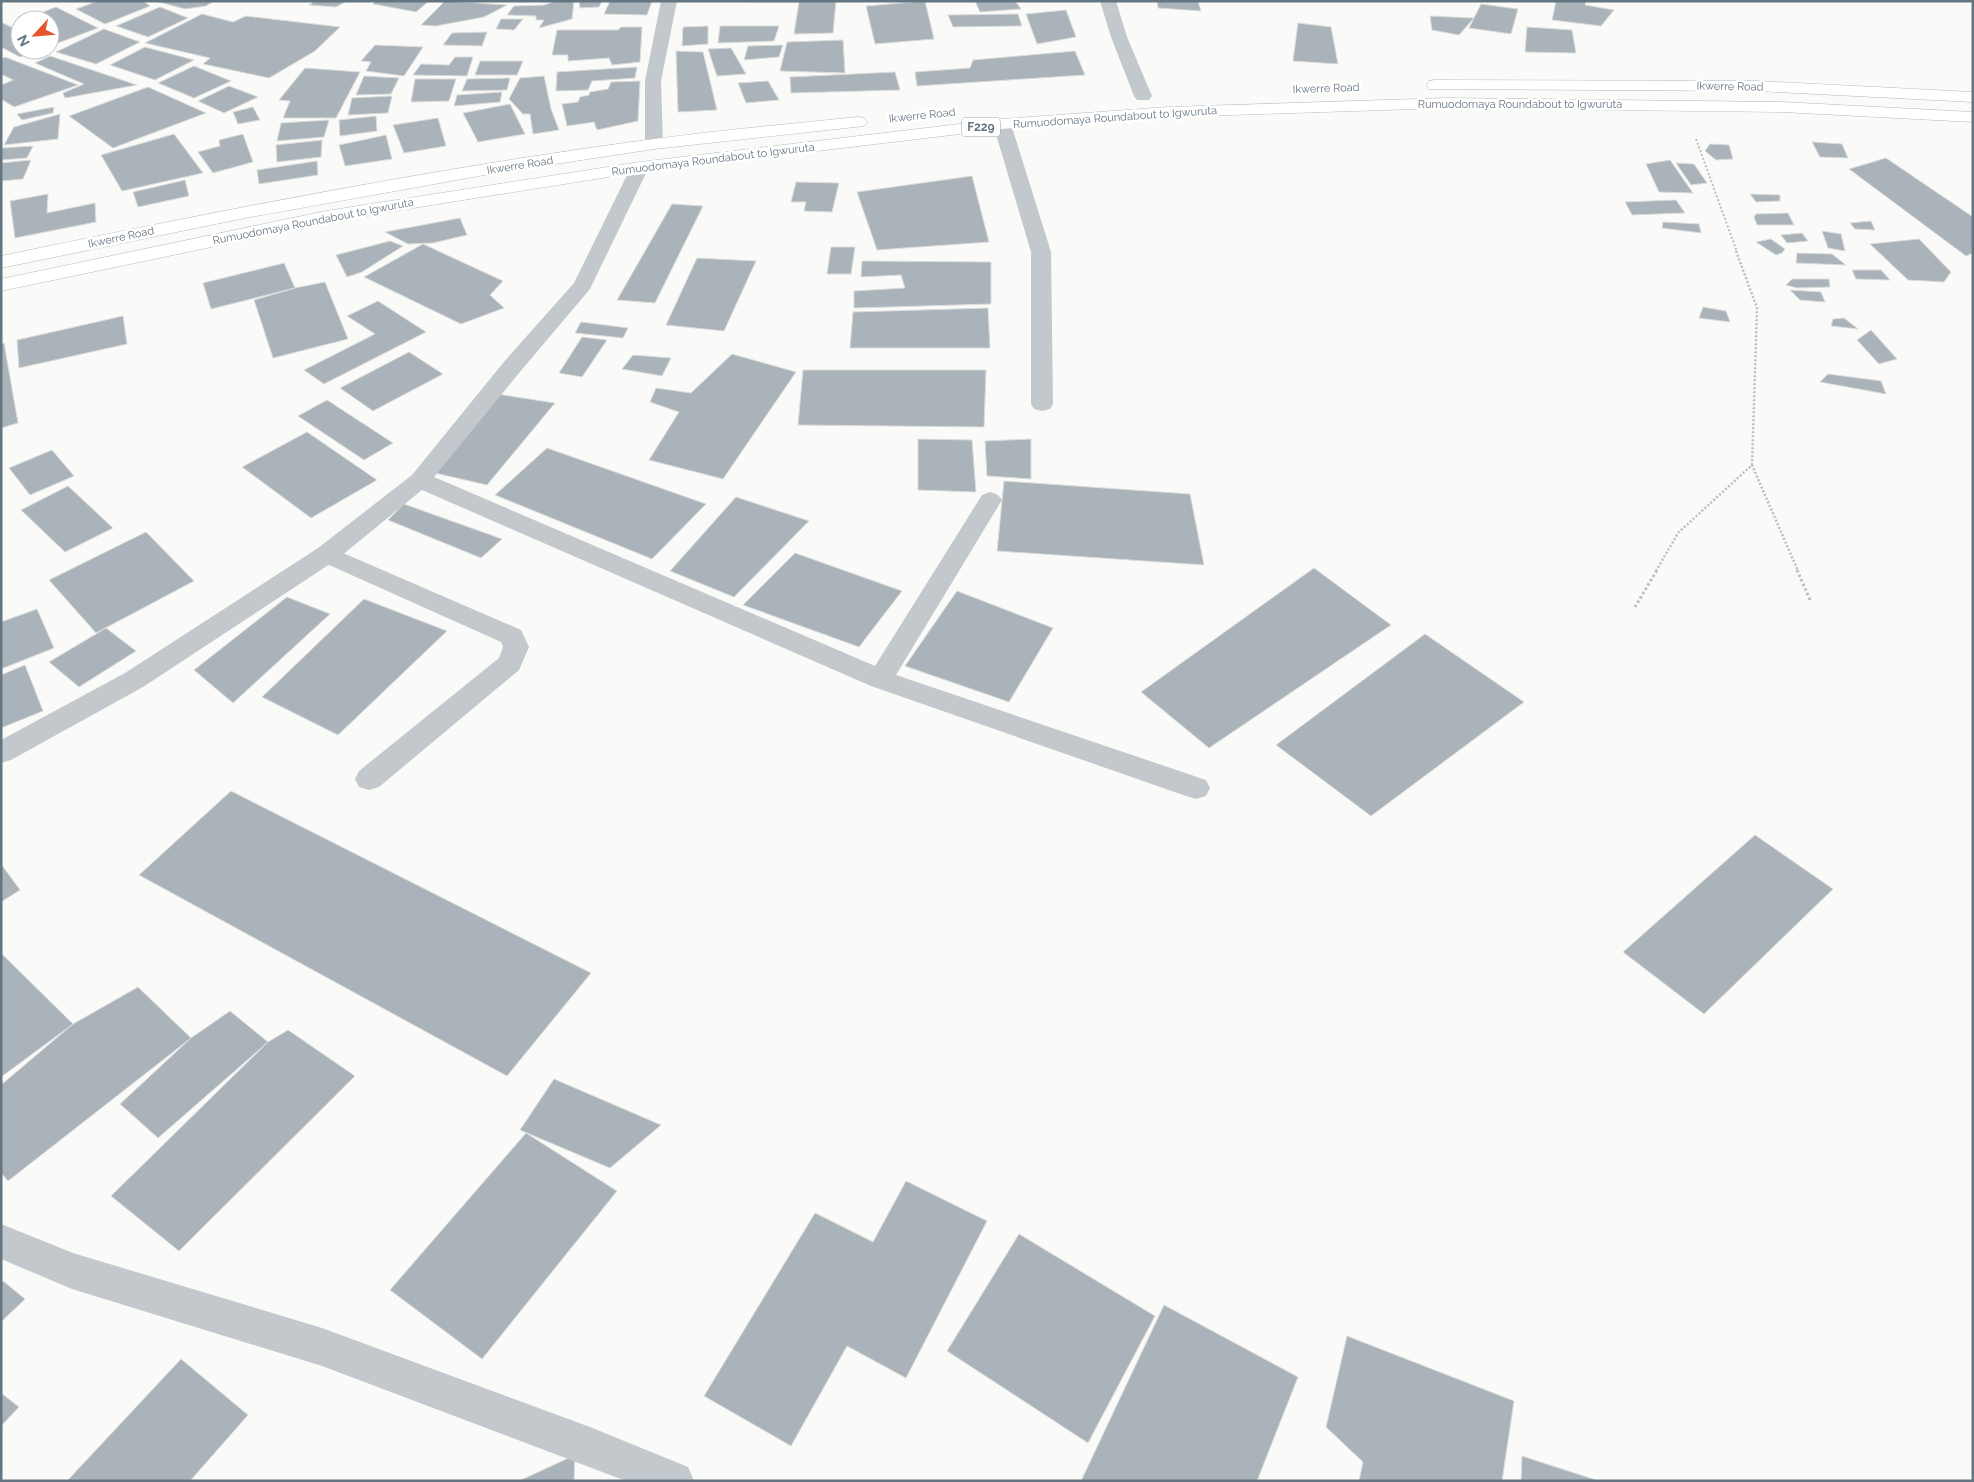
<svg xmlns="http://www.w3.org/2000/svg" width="1974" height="1482" font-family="Raleway,sans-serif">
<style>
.building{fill:#aab3b9;stroke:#dcdcda}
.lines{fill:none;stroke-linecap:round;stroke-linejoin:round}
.primary-casing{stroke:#b5babe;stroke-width:1}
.path-far2{stroke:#bbbfc2;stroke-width:2;stroke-dasharray:2 2;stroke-linecap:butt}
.path-far1{stroke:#bbbfc2;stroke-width:2.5;stroke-dasharray:2 2;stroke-linecap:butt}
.path{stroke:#bbbfc2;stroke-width:3;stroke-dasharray:2.5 2.5;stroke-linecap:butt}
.lane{fill:#c3c8cc;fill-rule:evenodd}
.street{fill:#c3c8cc;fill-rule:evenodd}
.primary{fill:#fff;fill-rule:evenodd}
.labels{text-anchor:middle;stroke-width:5;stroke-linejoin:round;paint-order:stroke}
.far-street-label{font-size:11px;fill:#657683;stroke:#fff}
.shield{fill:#fff;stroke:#939fa8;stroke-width:1}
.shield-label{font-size:12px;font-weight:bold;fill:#657683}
</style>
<rect width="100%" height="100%" fill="#fafaf8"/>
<!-- building -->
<path class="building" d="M 98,1 L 143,1 L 150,6 L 105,24 L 76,9 Z
M 155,1 L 214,1 L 206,6 L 185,9 Z
M 315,1 L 347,1 L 336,7 L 309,5 Z
M 376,1 L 429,1 L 416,12 L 373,4 Z
M 445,1 L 447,1 L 507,5 L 484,17 L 436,26 L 421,25 Z
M 556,1 L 574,1 L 572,19 L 539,28 L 544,20 L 536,20 L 536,16 L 507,15 L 514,6 L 544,5 Z
M 579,1 L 602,1 L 599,7 L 580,8 Z
M 610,1 L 652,1 L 647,15 L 604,14 Z
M 836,1 L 833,33 L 794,34 L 799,2 L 751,2 Z
M 925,1 L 934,39 L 875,44 L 866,6 Z
M 975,1 L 1015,1 L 1021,9 L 980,12 Z
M 1157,1 L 1198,1 L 1201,11 L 1158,8 Z
M 1556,1 L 1586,1 L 1585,5 L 1614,10 L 1601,26 L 1552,20 Z
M 1481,4 L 1518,9 L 1511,34 L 1469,28 Z
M 56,7 L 98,28 L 50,46 L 50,20 L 22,20 Z
M 160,7 L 188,18 L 148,37 L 116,26 Z
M 1066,10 L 1076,37 L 1037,44 L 1026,14 Z
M 202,14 L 233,22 L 246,16 L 340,27 L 315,51 L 269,78 L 203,64 L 210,58 L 145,43 Z
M 1018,14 L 1022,26 L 953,27 L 948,15 Z
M 1430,16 L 1474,18 L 1459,35 L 1432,30 Z
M 501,19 L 523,19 L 514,30 L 496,29 Z
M 1,22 L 15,29 L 20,27 L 20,50 L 40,50 L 20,57 L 1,47 Z
M 1298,23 L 1331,27 L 1338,64 L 1293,61 Z
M 708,26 L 708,44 L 682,46 L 683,27 Z
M 720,26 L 779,26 L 774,41 L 718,43 Z
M 621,27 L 642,27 L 640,62 L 612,65 L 609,58 L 568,61 L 568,55 L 552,55 L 557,30 L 618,30 Z
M 1527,27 L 1572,30 L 1576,53 L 1525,52 Z
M 104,29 L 140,42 L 96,64 L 56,52 Z
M 487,32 L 482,46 L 443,45 L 452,33 Z
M 843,40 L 845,73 L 780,71 L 787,42 Z
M 375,45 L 423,47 L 404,76 L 366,71 L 371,62 L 361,61 Z
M 783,45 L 779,57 L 744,60 L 748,46 Z
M 145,47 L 194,60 L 155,80 L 110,65 Z
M 731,48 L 746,74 L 717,76 L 708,49 Z
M 676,51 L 703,52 L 717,110 L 678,112 Z
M 1075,51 L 1085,75 L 917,86 L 915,72 L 970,68 L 973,60 Z
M 50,56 L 137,85 L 65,98 L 63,93 L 84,84 L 35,63 Z
M 5,57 L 78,85 L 14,107 L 1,99 L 1,85 L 13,80 L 1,74 L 1,59 Z
M 455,57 L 473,57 L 467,76 L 413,75 L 421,64 L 449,65 Z
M 480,61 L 523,61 L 517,75 L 475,75 Z
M 194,66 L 231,81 L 194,98 L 158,83 Z
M 637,67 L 635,78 L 592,81 L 588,90 L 556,91 L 557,72 Z
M 305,68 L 360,72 L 336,118 L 283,118 L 290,101 L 279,100 Z
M 895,72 L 900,90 L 791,93 L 790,77 Z
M 364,76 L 399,78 L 391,94 L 356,95 Z
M 544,76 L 551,109 L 559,130 L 533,134 L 530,114 L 523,114 L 509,99 L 520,78 Z
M 510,78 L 507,90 L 462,91 L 467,79 Z
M 415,79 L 456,79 L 449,101 L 411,102 Z
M 640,81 L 638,121 L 597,130 L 594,122 L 567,126 L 562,104 L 578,102 L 580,97 L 589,95 L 590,92 L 608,89 L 611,82 Z
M 768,81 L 779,100 L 746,103 L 738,83 Z
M 229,86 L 258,97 L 224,113 L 198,101 Z
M 148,87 L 206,113 L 113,148 L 69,116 Z
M 502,92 L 500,102 L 454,106 L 457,95 Z
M 392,96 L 388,113 L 348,115 L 352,98 Z
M 510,104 L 525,134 L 478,142 L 463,113 Z
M 54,107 L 53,113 L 22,120 L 17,114 Z
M 253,107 L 260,120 L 238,124 L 233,112 Z
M 60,114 L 58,139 L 4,145 L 14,127 Z
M 376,116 L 377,131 L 340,136 L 339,120 Z
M 438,118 L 446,146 L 404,153 L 393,125 Z
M 329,120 L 324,137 L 277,141 L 281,123 Z
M 174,134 L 203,173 L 122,191 L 101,155 Z
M 243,134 L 253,162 L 213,173 L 198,152 L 220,146 L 219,140 Z
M 386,135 L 392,159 L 345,166 L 339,145 Z
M 322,140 L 321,157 L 277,162 L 276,145 Z
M 1812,142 L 1842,144 L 1848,158 L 1820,157 Z
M 1710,144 L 1729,145 L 1733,159 L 1716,160 L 1705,151 Z
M 33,146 L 27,158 L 1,160 L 1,148 Z
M 1886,158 L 1973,217 L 1973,253 L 1966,256 L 1849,169 Z
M 31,160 L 23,179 L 1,181 L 1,163 Z
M 1670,160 L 1693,193 L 1659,192 L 1646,164 Z
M 317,161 L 318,175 L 259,184 L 257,170 Z
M 1676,163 L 1694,164 L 1707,183 L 1691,185 Z
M 972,176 L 989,242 L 877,250 L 857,192 Z
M 185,180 L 189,196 L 138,207 L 133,192 Z
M 796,182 L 839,183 L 832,212 L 804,211 L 806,202 L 791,202 Z
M 48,194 L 47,213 L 95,203 L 96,222 L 15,238 L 10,201 Z
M 1750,194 L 1780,195 L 1780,201 L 1756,202 Z
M 1676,200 L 1685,213 L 1632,215 L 1625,202 Z
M 672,204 L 703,206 L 655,303 L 617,300 Z
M 1788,213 L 1794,225 L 1757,225 L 1754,217 L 1756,214 Z
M 460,218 L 467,235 L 433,243 L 408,244 L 385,232 Z
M 1871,221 L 1875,230 L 1855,229 L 1850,223 Z
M 1663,222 L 1699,224 L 1701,233 L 1662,228 Z
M 1822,231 L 1841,234 L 1845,251 L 1828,248 Z
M 1802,233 L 1808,241 L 1787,243 L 1781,235 Z
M 1771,239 L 1785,249 L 1782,253 L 1776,255 L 1756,242 Z
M 1919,239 L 1951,272 L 1944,282 L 1908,280 L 1870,244 Z
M 390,241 L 403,246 L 362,272 L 347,277 L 336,255 Z
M 423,244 L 503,281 L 490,295 L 504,308 L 461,324 L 364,277 Z
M 831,247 L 855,247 L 851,274 L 827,274 Z
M 1797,253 L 1832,254 L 1846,265 L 1796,263 Z
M 697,258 L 756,261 L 724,331 L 666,325 Z
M 862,261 L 991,262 L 991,304 L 854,308 L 854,291 L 905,288 L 901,275 L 861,277 Z
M 284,263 L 295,288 L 211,309 L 203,283 Z
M 1852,270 L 1881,270 L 1890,280 L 1856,279 Z
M 1792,279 L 1829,279 L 1830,287 L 1797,288 L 1786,285 Z
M 325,282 L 348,339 L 273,358 L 254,300 L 295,288 Z
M 1790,290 L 1821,292 L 1825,302 L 1800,300 Z
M 378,301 L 426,332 L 324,384 L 304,370 L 375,334 L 347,316 Z
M 1703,307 L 1726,311 L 1730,322 L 1699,318 Z
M 988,308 L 990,348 L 850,348 L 853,312 Z
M 123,316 L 127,344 L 19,368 L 17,340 Z
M 1844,318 L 1858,329 L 1831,326 L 1833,319 Z
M 581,322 L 628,328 L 623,338 L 575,333 Z
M 1871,330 L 1897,359 L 1879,364 L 1857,340 Z
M 582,337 L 607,340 L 582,377 L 559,373 Z
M 4,343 L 18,423 L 1,428 L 1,344 Z
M 409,352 L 443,374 L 373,411 L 340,388 Z
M 732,354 L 796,372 L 723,479 L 649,460 L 679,412 L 650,402 L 656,388 L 691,393 Z
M 633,355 L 671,358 L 662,376 L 622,369 Z
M 803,370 L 986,370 L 984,427 L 798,425 Z
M 1828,374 L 1881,381 L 1886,394 L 1820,382 Z
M 497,394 L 555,403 L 487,485 L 435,473 Z
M 327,400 L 393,443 L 364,460 L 298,416 Z
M 307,432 L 377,480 L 311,518 L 242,467 Z
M 918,439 L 972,440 L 976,492 L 918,490 Z
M 1031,439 L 1031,479 L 987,476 L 985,441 Z
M 547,448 L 706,504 L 652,559 L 495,495 Z
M 52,450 L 74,476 L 30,495 L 9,468 Z
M 1004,481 L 1190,494 L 1204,565 L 997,551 Z
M 68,486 L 113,528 L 65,552 L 21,510 Z
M 736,497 L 809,521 L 734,597 L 670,571 Z
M 404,504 L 502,539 L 481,558 L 388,520 Z
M 146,532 L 194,581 L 96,633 L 49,580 Z
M 795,553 L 902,591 L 859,647 L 743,605 Z
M 1314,568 L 1391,625 L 1209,748 L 1141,692 Z
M 957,591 L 1053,628 L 1009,702 L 905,666 Z
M 287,597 L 330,614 L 233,703 L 194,670 Z
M 364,599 L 447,631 L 338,735 L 262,697 Z
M 37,609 L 54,648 L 1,669 L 1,622 Z
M 106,628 L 136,651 L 79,687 L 49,662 Z
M 1425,634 L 1524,702 L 1371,816 L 1276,745 Z
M 25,665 L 43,711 L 1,728 L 1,675 Z
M 231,791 L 591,973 L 507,1076 L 139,875 Z
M 1755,835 L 1833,889 L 1704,1014 L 1623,952 Z
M 1,864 L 20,890 L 1,902 Z
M 1,953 L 73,1024 L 1,1077 Z
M 138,987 L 191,1038 L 8,1181 L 1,1173 L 1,1085 L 73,1024 Z
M 230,1011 L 268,1042 L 158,1138 L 120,1104 L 191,1038 Z
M 288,1030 L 355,1076 L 179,1251 L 111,1196 L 268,1042 Z
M 554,1079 L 661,1125 L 610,1168 L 520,1130 Z
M 526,1133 L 617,1191 L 482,1359 L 390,1290 Z
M 906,1181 L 987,1221 L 906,1378 L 847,1346 L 791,1446 L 704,1396 L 815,1213 L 873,1242 Z
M 1019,1234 L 1155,1316 L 1088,1443 L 947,1351 Z
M 3,1281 L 25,1299 L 1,1322 L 1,1283 Z
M 1164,1305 L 1298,1377 L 1257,1481 L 1081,1481 Z
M 1347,1336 L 1514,1401 L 1502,1481 L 1359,1481 L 1363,1462 L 1326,1427 Z
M 181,1359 L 248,1415 L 190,1481 L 67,1481 Z
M 1,1393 L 19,1407 L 1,1426 Z
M 575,1455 L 574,1481 L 519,1481 Z
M 1522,1456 L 1599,1481 L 1521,1481 Z"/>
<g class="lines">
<!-- primary casing -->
<g class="primary-casing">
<path id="primary" d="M 1435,80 L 1757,81 L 1973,92 L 1973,102 L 1757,91 L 1429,89 L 1427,85 L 1429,81 Z
M 1447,98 L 1782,102 L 1973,112 L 1973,122 L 1782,112 L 1447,108 L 1169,117 L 1002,129 L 640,172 L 419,207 L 326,223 L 1,291 L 1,279 L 326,211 L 640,162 L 1002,119 L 1169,107 Z
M 858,117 L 864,118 L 867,122 L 864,126 L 654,149 L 490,174 L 245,218 L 1,268 L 1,256 C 218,211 435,168 654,139 C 722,130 790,124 858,117 Z"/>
</g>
<!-- path-far2 -->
<path class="path-far2" d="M 1696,139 L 1737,252"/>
<!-- path-far1 -->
<path class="path-far1" d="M 1736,251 L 1757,308 L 1752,465
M 1656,571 L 1678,533 L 1752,465 L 1798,571"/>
<!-- path -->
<path class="path" d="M 1797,570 L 1811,602
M 1635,607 L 1657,570"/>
<!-- lane -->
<path class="lane" d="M 327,546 L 521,630 L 529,647 L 519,670 L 379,787 L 369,790 L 359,787 L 355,779 L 359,771 L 499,658 L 503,647 L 501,642 L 318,560 L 315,554 L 318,548 Z"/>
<!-- street -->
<path class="street" d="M 661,1 L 677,1 L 661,81 L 663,144 L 660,148 L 654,149 L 648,148 L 645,144 L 645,81 Z
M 1100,1 L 1116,1 L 1127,37 L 1152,96 L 1149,100 L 1137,100 L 1134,96 L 1111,37 Z
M 1002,119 L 1008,120 L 1011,124 L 1051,252 L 1053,404 L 1050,409 L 1042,411 L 1034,409 L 1031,404 L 1031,252 L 993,124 L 996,120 Z
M 640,162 L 646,163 L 649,167 L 590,289 L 519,373 L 434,477 L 875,666 L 982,495 L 990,492 L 998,495 L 1002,500 L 896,675 L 1206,780 L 1210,788 L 1206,796 L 1196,799 L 1186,796 L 871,686 L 422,490 L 336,560 L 143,687 L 11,760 L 1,763 L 1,740 L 125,673 L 318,548 L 412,475 L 503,363 L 574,283 L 631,167 L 634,163 Z
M 1,1224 L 73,1253 L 322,1328 L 590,1427 L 688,1467 L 694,1481 L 626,1481 L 322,1366 L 72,1289 L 1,1259 Z"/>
<!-- primary -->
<use href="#primary" class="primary"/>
</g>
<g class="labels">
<!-- far-street labels -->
<g class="far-street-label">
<text transform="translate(1730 86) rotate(1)" y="4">Ikwerre Road</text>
<text transform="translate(1326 88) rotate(-2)" y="4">Ikwerre Road</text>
<text x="1520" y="108">Rumuodomaya Roundabout to Igwuruta</text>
<text transform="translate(922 115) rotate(-6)" y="4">Ikwerre Road</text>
<text transform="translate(1115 117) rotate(-4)" y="4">Rumuodomaya Roundabout to Igwuruta</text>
<text transform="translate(713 159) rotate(-7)" y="4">Rumuodomaya Roundabout to Igwuruta</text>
<text transform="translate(520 165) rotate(-9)" y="4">Ikwerre Road</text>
<text transform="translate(313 221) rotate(-11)" y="4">Rumuodomaya Roundabout to Igwuruta</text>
<text transform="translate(121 237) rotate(-12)" y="4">Ikwerre Road</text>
</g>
<!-- shield labels -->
<rect class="shield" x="962" y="117.5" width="38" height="19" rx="4"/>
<g class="shield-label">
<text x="981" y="131">F229</text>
</g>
</g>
<!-- border -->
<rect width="1974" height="1482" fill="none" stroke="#657683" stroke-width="5"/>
<!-- north arrow -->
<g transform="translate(35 35) rotate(244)"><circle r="24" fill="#ffffff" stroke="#c1c8cd"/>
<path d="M0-4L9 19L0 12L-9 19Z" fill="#e4572e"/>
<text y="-8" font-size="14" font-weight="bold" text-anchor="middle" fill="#657683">N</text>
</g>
</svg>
